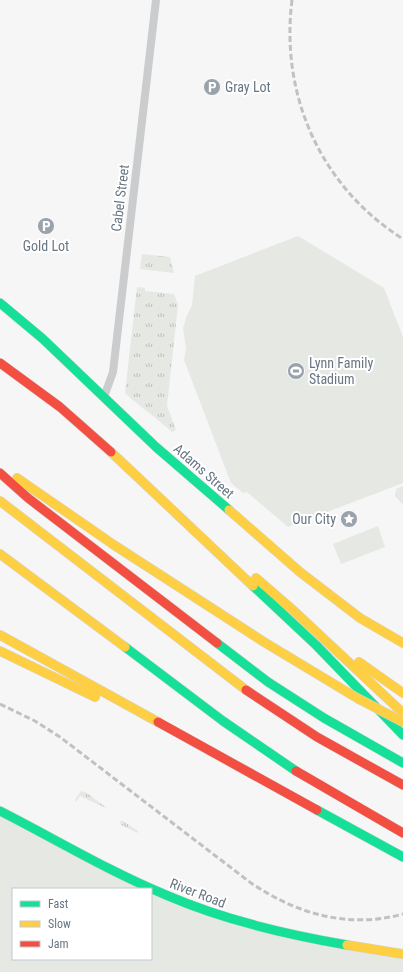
<svg xmlns="http://www.w3.org/2000/svg" width="403" height="972" font-family="'Roboto Condensed',sans-serif">
<style>
.grass{fill:url(#grass-tufts)}
.green{fill:#e5e8e3;fill-rule:evenodd}
.lines{fill:none;stroke-linecap:round;stroke-linejoin:round}
.fast-casing{stroke:#d3d4d5;stroke-width:10}
.slow-casing{stroke:#d3d4d5;stroke-width:10}
.jam-casing{stroke:#d3d4d5;stroke-width:10}
.street{stroke:#cbcccd;stroke-width:8}
.fast{stroke:#16e098;stroke-width:9}
.slow{stroke:#ffcf43;stroke-width:9}
.jam{stroke:#f24e42;stroke-width:9}
.rail{stroke:#c0c1c3;stroke-width:3;stroke-dasharray:6 3;stroke-linecap:butt}
.slow-bridge-casing{stroke:#d3d3d4;stroke-width:10;stroke-linecap:butt}
.slow-bridge{stroke:#ffcf43;stroke-width:9}
.labels{text-anchor:middle;stroke-width:4;stroke-linejoin:round;paint-order:stroke}
.poi-label{font-size:14px;fill:#687684;stroke:#fff;text-anchor:start}
.street-label{font-size:14px;fill:#687684;stroke:#fff}
</style>
<defs>
<pattern id="grass-tufts" width="24" height="20" patternUnits="userSpaceOnUse"><rect width="24" height="20" fill="#e5e8e3"/><path d="M3 7l-1-3M5 7V3M7 7l1-3M15 17l-1-3M17 17v-4M19 17l1-3" fill="none" stroke="#bdc1be"/></pattern>
</defs>
<rect width="100%" height="100%" fill="#f6f6f6"/>
<!-- grass -->
<path class="grass" d="M 142,254 L 170,257 L 174,273 L 140,269 Z
M 137,287 L 145,288 L 145,291 L 174,294 L 178,305 L 167,406 L 176,430 L 172,432 C 156,417 141,408 125,393 Z
M 81,791 L 87,793 L 108,809 L 80,796 L 76,802 L 75,800 Z
M 120,821 L 123,821 L 138,831 L 138,833 L 121,825 Z"/>
<!-- green -->
<path class="green" d="M 298,236 L 384,288 L 403,337 L 403,483 L 288,527 L 247,492 L 243,493 L 231,483 L 184,360 L 186,348 L 183,328 L 187,315 L 192,305 L 195,276 Z
M 403,486 L 403,505 L 395,496 L 396,489 Z
M 378,526 L 385,547 L 341,564 L 333,544 Z
M 0,813 L 200,909 L 403,954 L 403,972 L 0,972 ZM 13,889 L 151,889 L 151,959 L 13,959 Z"/>
<g class="lines">
<!-- fast casing -->
<g class="fast-casing">
<path id="fast" d="M 0,303 L 43,339 L 156,447 L 229,510
M 253,586 L 316,645 L 403,735
M 217,643 L 268,682 L 324,718 L 403,763
M 125,647 L 223,721 L 296,771
M 317,810 L 403,857
M 0,811 C 55,839 108,871 166,895 C 224,920 285,934 347,945"/>
</g>
<!-- slow casing -->
<g class="slow-casing">
<path id="slow" d="M 111,452 L 253,586
M 17,478 L 114,545 L 264,642
M 0,501 L 246,690
M 229,510 L 300,572 L 360,618 L 403,643
M 0,554 L 125,647
M 256,578 L 294,611 L 403,713
M 0,635 L 158,722
M 0,651 L 95,697
M 359,662 L 403,693
M 347,945 L 403,954"/>
</g>
<!-- jam casing -->
<g class="jam-casing">
<path id="jam" d="M 0,363 L 60,407 L 111,452
M 0,473 L 28,498 L 217,643
M 246,690 L 317,737 L 403,785
M 158,722 L 317,810
M 296,771 L 403,833"/>
</g>
<!-- street -->
<path class="street" d="M 104,397 L 113,372 L 156,0"/>
<!-- fast -->
<use href="#fast" class="fast"/>
<!-- slow -->
<use href="#slow" class="slow"/>
<!-- jam -->
<use href="#jam" class="jam"/>
<!-- rail -->
<path class="rail" d="M 292,0 C 280,96 321,187 403,239
M 0,704 L 35,721 L 60,737 L 251,883 C 297,914 348,929 403,914"/>
<!-- slow-bridge casing -->
<g class="slow-bridge-casing">
<path id="slow-bridge" d="M 264,642 L 357,698 L 403,722"/>
</g>
<!-- slow-bridge -->
<use href="#slow-bridge" class="slow-bridge"/>
</g>
<!-- icons -->
<defs>
<g id="parking-disc" transform="scale(0.9)"><circle r="9.5" fill="#9aa3ac" stroke="#fff"/><path d="M-3.5-5.5H1a3.5 3.5 0 0 1 0 7H-1V5.5H-3.5ZM-1-3.4V-.6H.8a1.4 1.4 0 0 0 0-2.8Z" fill="#fff"/></g>
<g id="stadium-disc" transform="scale(0.9)"><circle r="9.5" fill="#9aa3ac" stroke="#fff"/><path d="M0-5a6.5 5 0 1 0 0 10a6.5 5 0 1 0 0-10ZM-3.5-1.8h7v3.6h-7Z" fill="#fff"/></g>
<g id="sight-disc" transform="scale(0.9)"><circle r="9.5" fill="#9aa3ac" stroke="#fff"/><path d="M0-6L1.8-2.2L6-1.7L2.9 1.2L3.7 5.4L0 3.3L-3.7 5.4L-2.9 1.2L-6-1.7L-1.8-2.2Z" fill="#fff"/></g>
</defs>
<g fill-rule="evenodd">
<use href="#parking-disc" x="212" y="87"/>
<use href="#parking-disc" x="46" y="226"/>
<use href="#stadium-disc" x="296" y="371"/>
<use href="#sight-disc" x="349" y="519"/>
</g>
<g class="labels">
<!-- poi labels -->
<g class="poi-label">
<text x="225" y="92">Gray Lot</text>
<text x="46" y="251" text-anchor="middle">Gold Lot</text>
<text x="309" y="368">Lynn Family<tspan x="309" dy="16">Stadium</tspan></text>
<text x="336" y="524" text-anchor="end">Our City</text>
</g>
<!-- street labels -->
<g class="street-label">
<text transform="translate(120 198) rotate(-83)" y="5">Cabel Street</text>
<text transform="translate(204 471) rotate(41)" y="5">Adams Street</text>
<text transform="translate(198 893) rotate(21)" y="5">River Road</text>
</g>
</g>
<!-- legend -->
<rect x="12" y="888" width="140" height="72" fill="#ffffff" stroke="#c3c8ce"/>
<rect x="20" y="901" width="20" height="6" fill="#16e098" stroke="#c3c8ce"/>
<text x="48" y="908" font-size="12" fill="#687684">Fast</text>
<rect x="20" y="921" width="20" height="6" fill="#ffcf43" stroke="#c3c8ce"/>
<text x="48" y="928" font-size="12" fill="#687684">Slow</text>
<rect x="20" y="941" width="20" height="6" fill="#f24e42" stroke="#c3c8ce"/>
<text x="48" y="948" font-size="12" fill="#687684">Jam</text>
</svg>
